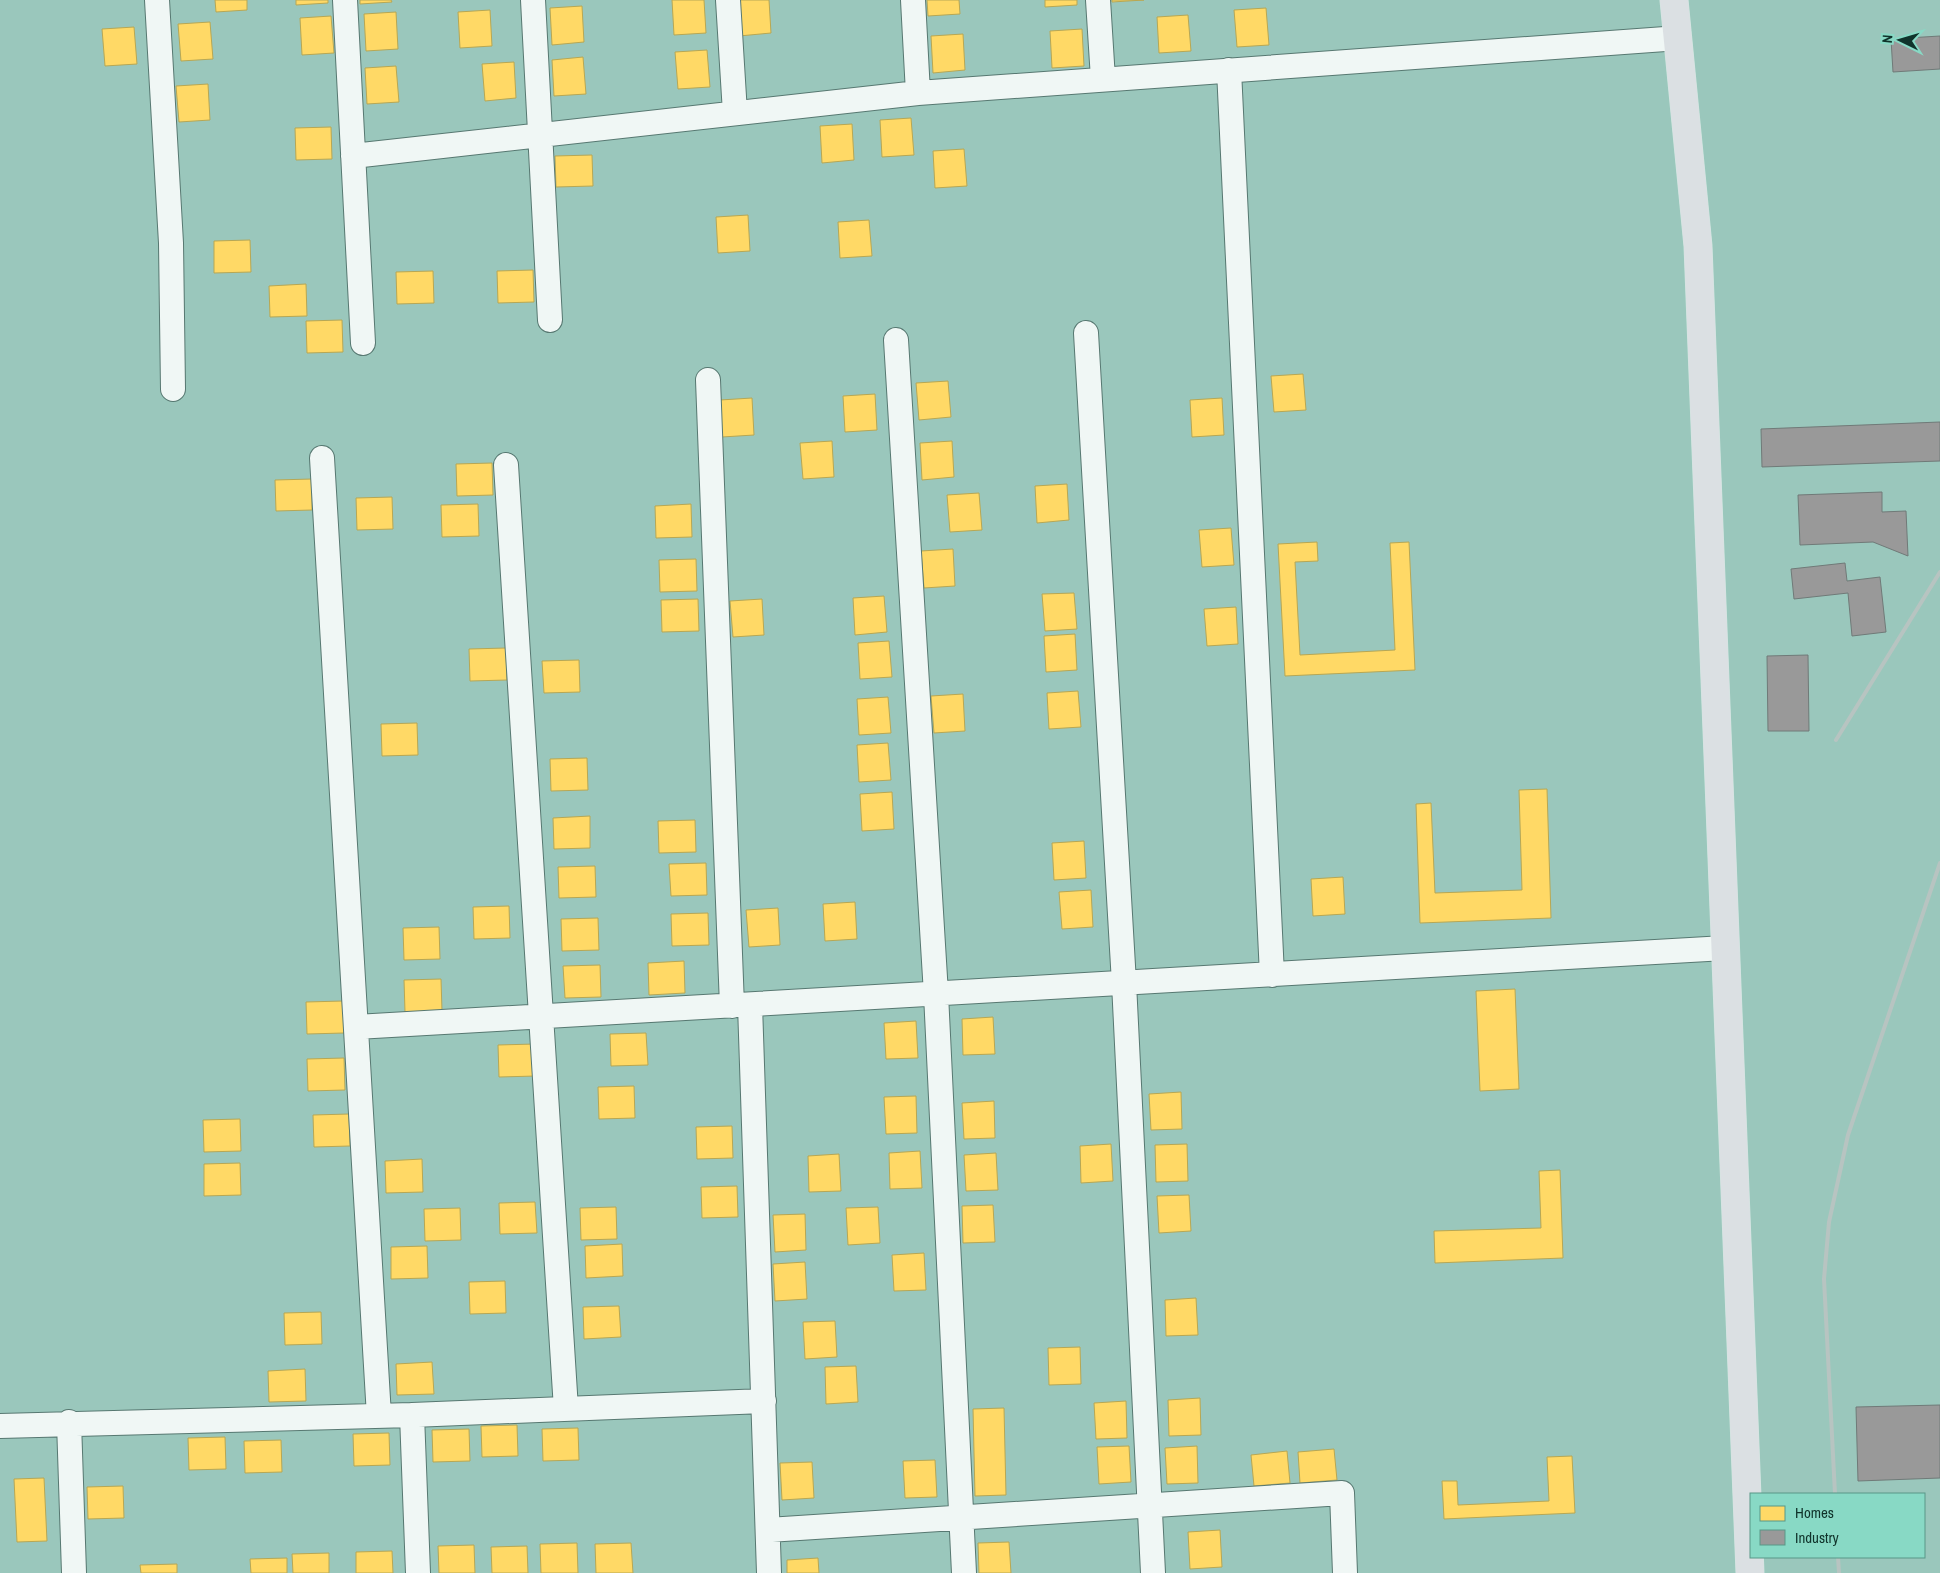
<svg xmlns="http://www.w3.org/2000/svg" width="1940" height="1573" font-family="'Archivo Narrow',sans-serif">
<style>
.homes{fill:#ffd966;stroke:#b7a754}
.industry{fill:#999;stroke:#707a78}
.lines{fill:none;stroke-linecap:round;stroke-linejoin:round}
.minor-casing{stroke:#577871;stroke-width:26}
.major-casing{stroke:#d2e6e1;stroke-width:29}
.minor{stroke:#f0f7f5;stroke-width:24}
.major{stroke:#dbe0e3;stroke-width:28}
.rail{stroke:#b7c4c1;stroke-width:4}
</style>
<rect width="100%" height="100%" fill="#9ac7bc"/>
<!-- homes -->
<path class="homes" d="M 215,0 L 247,0 L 247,10 L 216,12 Z
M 296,0 L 328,0 L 328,3 L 296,5 Z
M 360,0 L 391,0 L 392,2 L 360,4 Z
M 672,0 L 704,0 L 706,33 L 674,35 Z
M 737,0 L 769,0 L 771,33 L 739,36 Z
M 927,0 L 959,0 L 960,14 L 928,16 Z
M 1045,0 L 1077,0 L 1077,5 L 1045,7 Z
M 1112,0 L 1144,0 L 1112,2 Z
M 582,6 L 584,42 L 552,45 L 550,8 Z
M 1266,8 L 1269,45 L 1237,47 L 1234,10 Z
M 490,10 L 492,46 L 460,48 L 458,12 Z
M 396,12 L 398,49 L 366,51 L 364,14 Z
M 1188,15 L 1191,51 L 1159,53 L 1157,17 Z
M 331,16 L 334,53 L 302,55 L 300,18 Z
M 210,22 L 213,59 L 181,61 L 178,24 Z
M 134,27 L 137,64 L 105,66 L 102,29 Z
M 1082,29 L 1084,66 L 1052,68 L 1050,31 Z
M 963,34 L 965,70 L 933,73 L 931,36 Z
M 707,50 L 710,87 L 678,89 L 675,52 Z
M 583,57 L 586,94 L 554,96 L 552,60 Z
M 514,62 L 516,98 L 485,101 L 482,64 Z
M 396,66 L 399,102 L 367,104 L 365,68 Z
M 208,84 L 210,120 L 179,122 L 176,86 Z
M 911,118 L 914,155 L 882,157 L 880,120 Z
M 852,124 L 854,160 L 822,163 L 820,126 Z
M 331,127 L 332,159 L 296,160 L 295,128 Z
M 964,149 L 967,186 L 935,188 L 933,151 Z
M 592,155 L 593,186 L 556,187 L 555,156 Z
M 748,215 L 750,251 L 718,253 L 716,217 Z
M 869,220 L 872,256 L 840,258 L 838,222 Z
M 250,240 L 251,272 L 214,273 L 214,241 Z
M 533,270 L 534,302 L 498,303 L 497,271 Z
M 433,271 L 434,303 L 397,304 L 396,272 Z
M 306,284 L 307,316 L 270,317 L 269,286 Z
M 342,320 L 343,352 L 307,353 L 306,321 Z
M 1303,374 L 1306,410 L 1274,412 L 1271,376 Z
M 948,381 L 951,417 L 919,420 L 916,383 Z
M 875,394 L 877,430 L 845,432 L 843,396 Z
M 752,398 L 754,435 L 722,437 L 720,400 Z
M 1222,398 L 1224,435 L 1192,437 L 1190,400 Z
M 832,441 L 834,477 L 803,479 L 800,443 Z
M 952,441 L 954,477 L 922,480 L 920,443 Z
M 492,463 L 493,495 L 457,496 L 456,464 Z
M 312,479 L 312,510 L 276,511 L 275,480 Z
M 1067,484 L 1069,520 L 1037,523 L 1035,486 Z
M 979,493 L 982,530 L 950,532 L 947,495 Z
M 392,497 L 393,529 L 357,530 L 356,498 Z
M 478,504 L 479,536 L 442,537 L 441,505 Z
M 691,504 L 692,537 L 656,538 L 655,506 Z
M 1231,528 L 1234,565 L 1202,567 L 1199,530 Z
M 1317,542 L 1318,561 L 1295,562 L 1300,655 L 1395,650 L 1390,543 L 1409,542 L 1415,670 L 1285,676 L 1278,544 Z
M 953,549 L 955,586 L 924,588 L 921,551 Z
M 696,559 L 697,591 L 660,592 L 659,560 Z
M 1074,593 L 1077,629 L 1045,631 L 1042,594 Z
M 884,596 L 887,632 L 855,635 L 853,598 Z
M 698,599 L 699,631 L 662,632 L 661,600 Z
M 762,599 L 764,635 L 733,637 L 730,601 Z
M 1236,607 L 1238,644 L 1207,646 L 1204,609 Z
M 1075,634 L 1077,670 L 1046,672 L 1044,636 Z
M 889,641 L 892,677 L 860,679 L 858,643 Z
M 506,648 L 507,680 L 470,681 L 469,649 Z
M 579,660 L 580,692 L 544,693 L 542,661 Z
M 1078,691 L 1081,727 L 1049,729 L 1047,693 Z
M 963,694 L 965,731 L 934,733 L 931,696 Z
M 888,697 L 891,733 L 859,735 L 857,699 Z
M 417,723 L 418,755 L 382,756 L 381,724 Z
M 888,743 L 891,780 L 859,782 L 857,745 Z
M 587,758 L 588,790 L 551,791 L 550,759 Z
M 1547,789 L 1551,918 L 1420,923 L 1416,804 L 1431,803 L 1435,893 L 1522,890 L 1519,790 Z
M 892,792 L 894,829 L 862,831 L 860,794 Z
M 590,816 L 590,848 L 554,849 L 553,818 Z
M 695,820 L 696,852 L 659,853 L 658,821 Z
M 1084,841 L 1086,878 L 1054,880 L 1052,843 Z
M 706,863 L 707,895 L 671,896 L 669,864 Z
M 595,866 L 596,897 L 559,898 L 558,867 Z
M 1343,877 L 1345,914 L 1313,916 L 1311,879 Z
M 1091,890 L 1093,927 L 1062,929 L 1059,892 Z
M 855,902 L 857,939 L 825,941 L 823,904 Z
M 509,906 L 510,938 L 474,939 L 473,907 Z
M 778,908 L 780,945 L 749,947 L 746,910 Z
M 708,913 L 709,945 L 672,946 L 671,914 Z
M 598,918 L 599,950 L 562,951 L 561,919 Z
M 439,927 L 440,959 L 404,960 L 403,928 Z
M 684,961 L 685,993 L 649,995 L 648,963 Z
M 600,965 L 601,997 L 565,998 L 563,966 Z
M 441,979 L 442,1011 L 405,1012 L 404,980 Z
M 1515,989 L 1519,1089 L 1480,1091 L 1476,991 Z
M 343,1001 L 344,1033 L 307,1034 L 306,1002 Z
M 993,1017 L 995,1054 L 963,1055 L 962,1019 Z
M 916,1021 L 918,1058 L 886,1059 L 884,1023 Z
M 646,1033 L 648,1065 L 611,1066 L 610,1034 Z
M 535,1044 L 536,1076 L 499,1077 L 498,1045 Z
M 344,1058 L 345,1090 L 308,1091 L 307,1059 Z
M 634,1086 L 635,1118 L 599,1119 L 598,1087 Z
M 1181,1092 L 1182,1129 L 1151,1130 L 1149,1094 Z
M 916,1096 L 917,1133 L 886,1134 L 884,1097 Z
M 994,1101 L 995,1138 L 964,1139 L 962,1103 Z
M 349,1114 L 350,1146 L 314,1147 L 313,1115 Z
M 240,1119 L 241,1151 L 204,1152 L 203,1120 Z
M 732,1126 L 733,1158 L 697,1159 L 696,1127 Z
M 1111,1144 L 1113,1181 L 1081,1183 L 1080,1146 Z
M 1187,1144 L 1188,1181 L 1156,1182 L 1155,1145 Z
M 920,1151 L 922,1188 L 890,1189 L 889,1153 Z
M 996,1153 L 998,1190 L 966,1191 L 964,1155 Z
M 839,1154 L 841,1191 L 809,1192 L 808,1156 Z
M 422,1159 L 423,1192 L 386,1193 L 385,1161 Z
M 240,1163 L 241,1195 L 204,1196 L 204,1164 Z
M 1560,1170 L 1563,1258 L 1435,1263 L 1434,1231 L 1541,1228 L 1539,1171 Z
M 737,1186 L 738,1217 L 702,1218 L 701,1187 Z
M 1189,1195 L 1191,1231 L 1159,1233 L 1157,1196 Z
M 535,1202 L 537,1233 L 500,1234 L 499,1203 Z
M 993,1205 L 995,1242 L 963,1243 L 962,1206 Z
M 616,1207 L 617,1239 L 581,1240 L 580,1208 Z
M 878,1207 L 880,1243 L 848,1245 L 846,1208 Z
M 460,1208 L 461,1240 L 425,1241 L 424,1209 Z
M 805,1214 L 806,1250 L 775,1252 L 773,1215 Z
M 622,1244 L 623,1276 L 586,1278 L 585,1246 Z
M 427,1246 L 428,1278 L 391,1279 L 391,1247 Z
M 924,1253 L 926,1290 L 894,1291 L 892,1255 Z
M 805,1262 L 807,1299 L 775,1301 L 773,1264 Z
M 505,1281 L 506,1313 L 470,1314 L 469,1282 Z
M 1196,1298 L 1198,1335 L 1166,1336 L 1165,1300 Z
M 619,1306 L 621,1337 L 584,1339 L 583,1307 Z
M 321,1312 L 322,1344 L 285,1345 L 284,1313 Z
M 835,1321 L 837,1357 L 805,1359 L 803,1322 Z
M 1080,1347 L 1081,1384 L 1049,1385 L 1048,1348 Z
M 432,1362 L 434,1394 L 397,1395 L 396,1364 Z
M 856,1366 L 858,1402 L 826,1404 L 825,1367 Z
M 305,1369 L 306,1401 L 269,1402 L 268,1371 Z
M 1200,1398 L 1201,1435 L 1169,1436 L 1168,1400 Z
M 1126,1401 L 1127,1438 L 1096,1439 L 1094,1403 Z
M 1004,1408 L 1006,1495 L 975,1496 L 973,1409 Z
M 517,1425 L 518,1456 L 482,1457 L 481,1426 Z
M 578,1428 L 579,1460 L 543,1461 L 542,1429 Z
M 469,1429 L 470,1461 L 433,1462 L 432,1430 Z
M 389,1433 L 390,1465 L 354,1466 L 353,1434 Z
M 225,1437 L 226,1469 L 189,1470 L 188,1438 Z
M 281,1440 L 282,1472 L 245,1473 L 244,1441 Z
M 1129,1446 L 1131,1482 L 1099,1484 L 1097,1447 Z
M 1197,1446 L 1198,1483 L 1167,1484 L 1165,1448 Z
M 1334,1449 L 1337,1480 L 1300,1483 L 1298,1452 Z
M 1287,1451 L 1290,1483 L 1254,1486 L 1251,1455 Z
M 1572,1456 L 1575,1513 L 1444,1519 L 1442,1481 L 1457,1481 L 1458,1505 L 1549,1501 L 1547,1457 Z
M 935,1460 L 937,1497 L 905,1498 L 903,1461 Z
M 812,1462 L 814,1498 L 782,1500 L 780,1463 Z
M 44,1478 L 47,1541 L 17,1542 L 14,1479 Z
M 123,1486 L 124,1518 L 88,1519 L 87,1487 Z
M 1220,1530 L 1222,1567 L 1190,1569 L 1188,1532 Z
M 1009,1542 L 1011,1573 L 979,1573 L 978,1543 Z
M 577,1543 L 578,1573 L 541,1573 L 540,1544 Z
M 631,1543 L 633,1573 L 596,1573 L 595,1544 Z
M 474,1545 L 475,1573 L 439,1573 L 438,1546 Z
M 527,1546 L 528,1573 L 492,1573 L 491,1547 Z
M 392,1551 L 393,1573 L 356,1573 L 356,1552 Z
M 329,1553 L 329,1573 L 293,1573 L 292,1554 Z
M 287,1558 L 287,1573 L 251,1573 L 250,1559 Z
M 818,1558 L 819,1573 L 787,1573 L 787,1560 Z
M 177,1564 L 177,1573 L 141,1573 L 140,1565 Z"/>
<!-- industry -->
<path class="industry" d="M 1940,36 L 1940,69 L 1893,72 L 1891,39 Z
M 1940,422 L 1940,461 L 1762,467 L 1761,429 Z
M 1882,492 L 1882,512 L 1906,511 L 1908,556 L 1873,542 L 1800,545 L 1798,495 Z
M 1845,563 L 1847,581 L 1880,577 L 1886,632 L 1852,636 L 1848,593 L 1794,599 L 1791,569 Z
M 1808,655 L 1809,731 L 1768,731 L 1767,656 Z
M 1940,1405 L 1940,1478 L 1858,1481 L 1856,1407 Z"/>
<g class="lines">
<!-- minor casing -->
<g class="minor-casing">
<path id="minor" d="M 157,0 L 171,243 L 173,389
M 345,0 L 363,343
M 533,0 L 550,320
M 728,0 L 735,113
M 913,0 L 918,93
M 1098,0 L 1103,79
M 1229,70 L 1272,975
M 353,156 L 918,93 L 1679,38
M 1086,333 L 1124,983 L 1153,1573
M 896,340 L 936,994 L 964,1573
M 708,380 L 732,1006
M 322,458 L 379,1416
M 506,465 L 566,1409
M 750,1005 L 769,1573
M 356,1027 L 1725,948
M 412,1415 L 418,1573
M 69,1422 L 74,1573
M 0,1426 L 412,1415 L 764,1401
M 768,1530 L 1342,1493 L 1345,1573"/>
</g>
<!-- major casing -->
<g class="major-casing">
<path id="major" d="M 1674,0 L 1698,246 L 1750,1573"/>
</g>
<!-- minor -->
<use href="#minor" class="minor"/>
<!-- major -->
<use href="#major" class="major"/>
<!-- rail -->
<path class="rail" d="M 1836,740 L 1940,572
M 1835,1494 L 1824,1279 L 1829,1222 L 1848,1135 L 1940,863
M 1838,1557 L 1839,1573"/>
</g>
<!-- legend -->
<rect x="1750" y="1493" width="175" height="65" fill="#88d9c5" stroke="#589787"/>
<rect x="1760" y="1506" width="25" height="15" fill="#ffd966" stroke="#589787"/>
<text x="1795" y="1518" font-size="15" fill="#10332b">Homes</text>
<rect x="1760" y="1530" width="25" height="15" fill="#999999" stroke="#589787"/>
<text x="1795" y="1543" font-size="15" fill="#10332b">Industry</text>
<!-- north arrow -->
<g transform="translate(1900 40) rotate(275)" stroke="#88d9c5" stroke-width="4" paint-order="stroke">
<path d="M0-4L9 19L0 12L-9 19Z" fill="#10332b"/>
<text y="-8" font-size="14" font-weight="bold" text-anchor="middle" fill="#10332b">N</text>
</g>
</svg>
